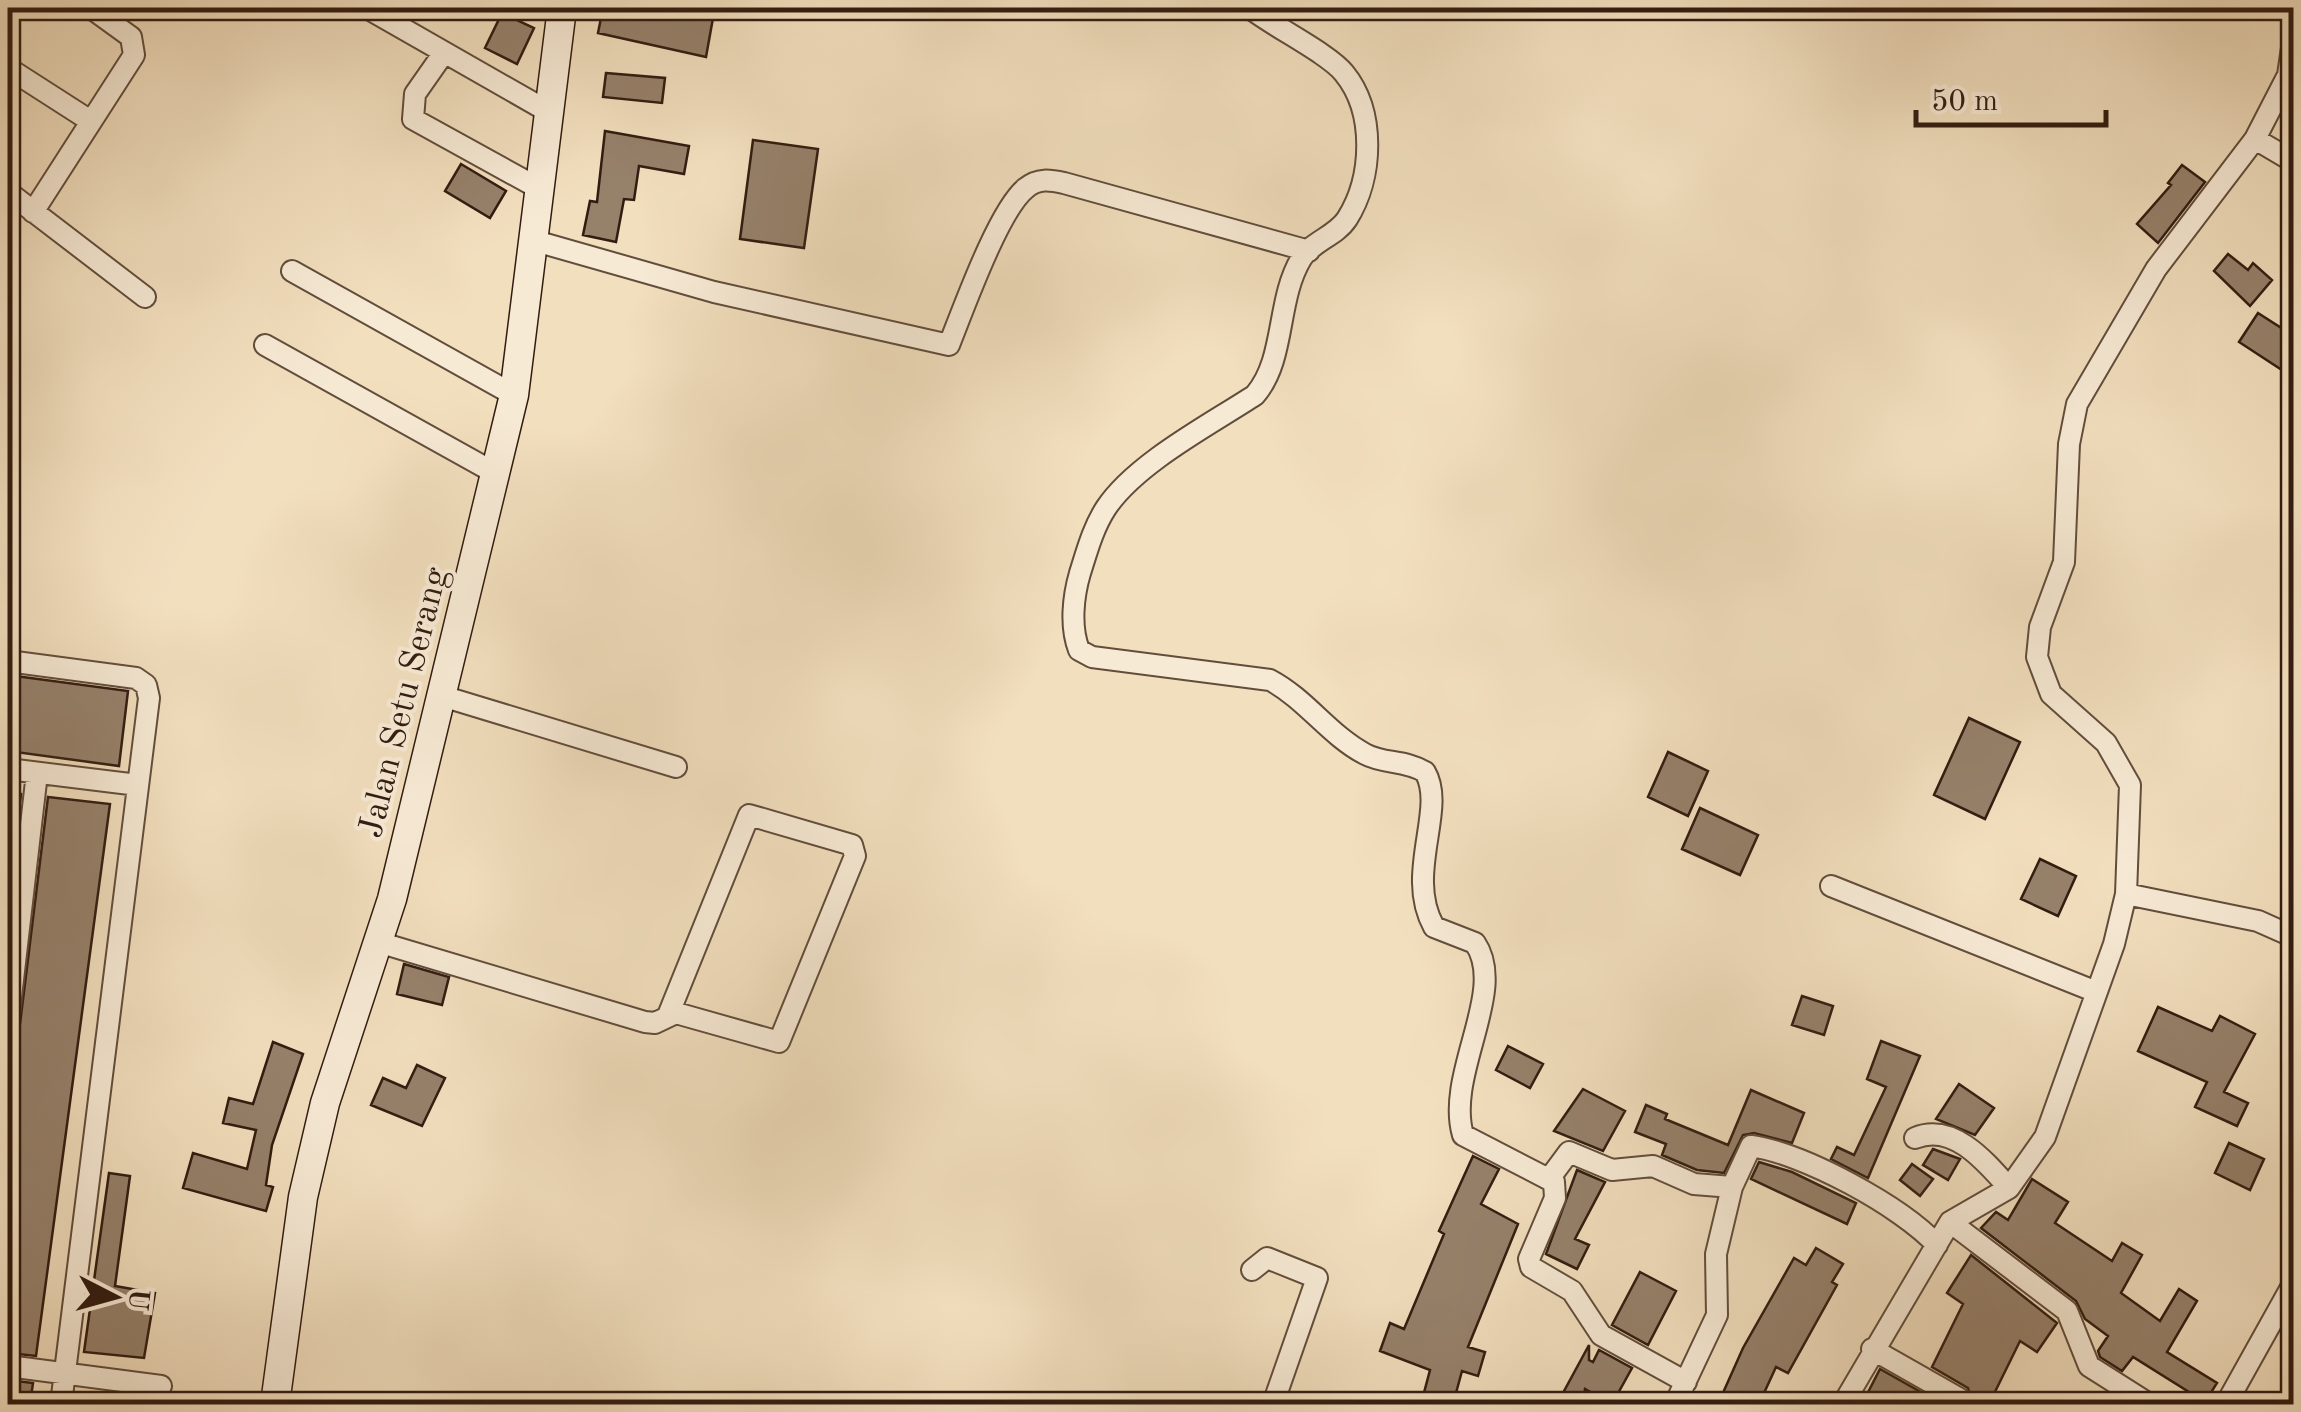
<svg xmlns="http://www.w3.org/2000/svg" width="2301" height="1412" font-family="'Old Standard TT',serif">
<style>
.building{fill:#96816b;stroke:#321c11;stroke-width:2.5}
.lines{fill:none;stroke-linecap:round;stroke-linejoin:round}
.street-casing{stroke:#624d3c;stroke-width:24}
.secondary-casing{stroke:#321c11;stroke-width:31}
.street{stroke:#f7ead5;stroke-width:20}
.secondary{stroke:#f7ead5;stroke-width:28}
.labels{text-anchor:middle;stroke-width:8;stroke-linejoin:round;paint-order:stroke}
.street-label{font-size:35px;fill:#321c11;stroke:#f7ead5}
</style>
<rect width="100%" height="100%" fill="#f2dfbe"/>
<filter id="stains"><feTurbulence type="fractalNoise" baseFrequency=".002" numOctaves="4"/><feColorMatrix values="0 0 0 0 .2 0 0 0 0 .09 0 0 0 0 .02 0 0 0 .5 -.17"/></filter>
<radialGradient id="worn" r=".72"><stop offset=".6" stop-color="#630" stop-opacity="0"/><stop offset="1" stop-color="#630" stop-opacity=".3"/></radialGradient>
<!-- building -->
<path class="building" d="M 603,8 L 660,8 L 713,18 L 706,57 L 598,33 Z
M 502,13 L 534,28 L 517,64 L 485,48 Z
M 606,73 L 665,78 L 662,103 L 603,97 Z
M 605,131 L 689,146 L 684,174 L 639,166 L 634,200 L 624,199 L 616,242 L 583,235 L 590,201 L 597,202 Z
M 753,140 L 818,149 L 804,248 L 740,239 Z
M 461,164 L 506,191 L 490,218 L 445,191 Z
M 2182,165 L 2205,182 L 2158,243 L 2137,224 L 2171,185 L 2168,183 Z
M 2228,254 L 2248,270 L 2253,263 L 2272,280 L 2250,306 L 2214,271 Z
M 2258,313 L 2294,336 L 2294,378 L 2239,342 Z
M 8,675 L 128,691 L 119,766 L 8,751 Z
M 1969,718 L 2020,742 L 1985,819 L 1934,795 Z
M 1668,752 L 1708,771 L 1688,816 L 1648,797 Z
M 8,792 L 21,794 L 8,908 Z
M 48,797 L 110,804 L 36,1356 L 8,1353 L 8,1121 Z
M 1700,808 L 1758,835 L 1740,875 L 1682,849 Z
M 2040,859 L 2076,876 L 2058,916 L 2021,899 Z
M 404,964 L 449,977 L 442,1005 L 397,994 Z
M 1802,996 L 1833,1006 L 1824,1035 L 1792,1025 Z
M 2158,1007 L 2212,1031 L 2220,1016 L 2255,1034 L 2224,1092 L 2248,1103 L 2237,1126 L 2195,1107 L 2207,1082 L 2138,1051 Z
M 1881,1041 L 1920,1056 L 1868,1178 L 1831,1159 L 1837,1147 L 1854,1155 L 1886,1087 L 1867,1079 Z
M 273,1042 L 303,1054 L 272,1145 L 266,1185 L 273,1187 L 266,1211 L 183,1188 L 193,1153 L 247,1169 L 256,1130 L 223,1123 L 229,1098 L 253,1104 Z
M 1508,1046 L 1543,1064 L 1530,1088 L 1496,1070 Z
M 417,1065 L 445,1078 L 422,1126 L 371,1105 L 383,1078 L 406,1088 Z
M 1959,1084 L 1994,1108 L 1975,1135 L 1936,1119 Z
M 1583,1089 L 1625,1111 L 1603,1151 L 1554,1131 Z
M 1751,1090 L 1804,1113 L 1792,1143 L 1754,1133 L 1743,1135 L 1724,1173 L 1697,1170 L 1662,1155 L 1666,1144 L 1635,1132 L 1646,1105 L 1667,1114 L 1665,1119 L 1728,1145 Z
M 2229,1143 L 2264,1159 L 2250,1190 L 2215,1173 Z
M 1933,1149 L 1960,1159 L 1948,1180 L 1923,1165 Z
M 1473,1156 L 1499,1169 L 1481,1204 L 1518,1224 L 1468,1347 L 1485,1352 L 1478,1376 L 1462,1371 L 1453,1404 L 1421,1404 L 1430,1370 L 1380,1351 L 1390,1323 L 1404,1329 L 1444,1234 L 1439,1231 Z
M 1759,1162 L 1792,1172 L 1856,1203 L 1847,1224 L 1751,1179 Z
M 1912,1164 L 1933,1179 L 1920,1196 L 1900,1180 Z
M 1577,1170 L 1605,1182 L 1575,1239 L 1589,1245 L 1577,1269 L 1546,1254 Z
M 109,1173 L 130,1176 L 115,1286 L 155,1293 L 144,1358 L 84,1352 Z
M 2032,1179 L 2068,1202 L 2055,1223 L 2112,1261 L 2122,1243 L 2142,1255 L 2121,1293 L 2160,1321 L 2179,1289 L 2197,1301 L 2167,1352 L 2217,1383 L 2205,1402 L 2133,1357 L 2122,1371 L 2100,1357 L 2098,1351 L 2108,1336 L 2085,1319 L 2076,1301 L 1981,1228 L 1996,1212 L 2008,1220 Z
M 1816,1248 L 1843,1264 L 1832,1282 L 1837,1285 L 1788,1373 L 1776,1367 L 1759,1404 L 1718,1404 L 1743,1348 L 1794,1258 L 1806,1265 Z
M 1971,1255 L 2057,1323 L 2037,1352 L 2020,1341 L 1989,1404 L 1972,1404 L 1968,1388 L 1932,1367 L 1963,1304 L 1947,1293 Z
M 1640,1272 L 1676,1291 L 1648,1345 L 1612,1325 Z
M 1589,1345 L 1589,1360 L 1593,1362 L 1599,1350 L 1632,1368 L 1612,1404 L 1585,1389 L 1583,1404 L 1557,1404 Z
M 1880,1369 L 1942,1404 L 1862,1404 Z
M 8,1380 L 33,1383 L 30,1404 L 8,1404 Z"/>
<g class="lines">
<!-- street casing -->
<g class="street-casing">
<path id="street" d="M 367,8 L 549,112
M 1250,8 C 1274,27 1329,54 1344,73 C 1376,112 1373,178 1347,219 C 1336,236 1311,242 1301,259 C 1276,301 1286,359 1255,395 C 1211,424 1136,463 1106,508 C 1093,528 1087,551 1080,573 C 1073,597 1070,627 1079,650 L 1092,657 L 1270,680 C 1306,699 1329,735 1365,754 C 1383,764 1406,760 1425,772 C 1447,809 1404,874 1434,927 L 1475,943 C 1508,991 1445,1074 1463,1135 L 1554,1182 L 1555,1198 L 1529,1259 L 1531,1267 L 1572,1291 L 1601,1335 L 1686,1382
M 443,54 L 415,94 L 413,119 L 540,189
M 8,68 L 89,120
M 2255,139 L 2294,162
M 8,192 L 145,297
M 33,212 L 134,55 L 131,37 L 91,8
M 532,240 L 714,292 L 949,345 C 963,310 999,209 1026,188 C 1038,178 1050,180 1064,183 L 1309,251
M 292,271 L 514,395
M 265,345 L 495,473
M 8,661 L 136,678 L 146,685 L 149,698 L 61,1404
M 442,696 L 676,767
M 8,769 L 138,785
M 1831,886 L 2094,991
M 2126,894 L 2258,921 L 2294,937
M 378,942 L 645,1022 L 655,1023 L 676,1013 L 779,1042 L 855,856 L 852,845 L 749,815 L 669,1013
M 8,1023 L 37,773
M 1915,1138 C 1953,1122 1986,1162 2009,1188
M 1549,1179 L 1569,1152 L 1612,1170 L 1653,1166 L 1694,1184 L 1732,1187
M 1950,1222 L 2067,1311 L 2089,1366 L 2149,1404
M 1252,1270 L 1267,1258 L 1317,1278 L 1273,1404
M 1872,1349 L 1960,1399
M 8,1366 L 161,1386
M 1167,1403 L 1172,1404
M 1675,1404 L 1717,1315 L 1716,1254 L 1732,1187 L 1751,1146 C 1803,1153 1901,1206 1937,1245
M 1843,1404 L 1950,1222 L 2009,1188 L 2045,1137 L 2114,944 L 2126,894 L 2130,785 L 2106,743 L 2051,694 L 2037,657 L 2040,627 L 2064,562 L 2069,444 L 2077,404 L 2156,269 L 2255,139 L 2288,75 L 2294,34
M 2226,1404 L 2294,1282"/>
</g>
<!-- secondary casing -->
<g class="secondary-casing">
<path id="secondary" d="M 275,1404 L 303,1197 L 325,1103 L 392,899 L 514,395 L 562,8"/>
</g>
<!-- street -->
<use href="#street" class="street"/>
<!-- secondary -->
<use href="#secondary" class="secondary"/>
</g>
<g class="labels">
<!-- street labels -->
<g class="street-label">
<text transform="translate(402 702) rotate(-76)" y="12">Jalan Setu Serang</text>
</g>
</g>
<!-- margin -->
<rect width="2301" height="1412" fill="none" stroke="#f2dfbe" stroke-width="40"/>
<rect x="10" y="10" width="2281" height="1392" fill="none" stroke="#321c11" stroke-width="5"/>
<rect x="20" y="20" width="2261" height="1372" fill="none" stroke="#321c11" stroke-width="2.5"/>
<!-- north arrow -->
<g transform="translate(115 1297) rotate(96)" stroke="#f7ead5" stroke-width="8" paint-order="stroke">
<path d="M0-8L18 38L0 25L-18 38Z" fill="#321c11"/>
<text y="-15" font-size="28" font-weight="bold" text-anchor="middle" fill="#321c11">U</text>
</g>
<!-- scale -->
<path d="M1916 110v15h190v-15" fill="none" stroke="#321c11" stroke-width="5"/>
<text x="1931" y="110" font-size="30" fill="#321c11" stroke="#f7ead5" stroke-width="8" paint-order="stroke">50 m</text>
<rect width="100%" height="100%" filter="url(#stains)"/>
<rect width="100%" height="100%" fill="url(#worn)"/>
</svg>
